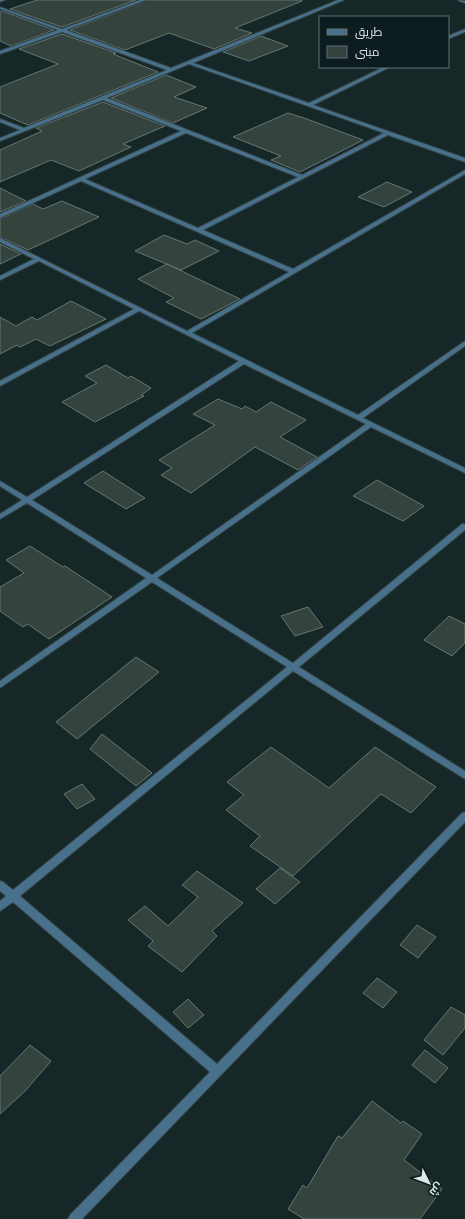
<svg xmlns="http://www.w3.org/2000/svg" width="465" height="1219" font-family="'Roboto Condensed',Cairo,sans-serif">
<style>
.building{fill:#34433d;stroke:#667670}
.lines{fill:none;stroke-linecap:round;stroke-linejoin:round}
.street-casing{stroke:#324243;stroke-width:2}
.street{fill:#48708a;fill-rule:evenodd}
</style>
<rect width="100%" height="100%" fill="#162728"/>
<!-- building -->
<path class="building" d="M 37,0 L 136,0 L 62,27 L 10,9 Z
M 147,0 L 302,0 L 302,1 L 235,28 L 252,33 L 214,49 L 169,33 L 125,50 L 70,30 Z
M 2,11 L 54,30 L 11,46 L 0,41 L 0,12 Z
M 62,34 L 116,53 L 113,54 L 158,72 L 28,125 L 0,113 L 0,87 L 58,64 L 19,49 Z
M 261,36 L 288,46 L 249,61 L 223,52 Z
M 166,75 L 196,87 L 174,97 L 207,108 L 173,123 L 111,98 Z
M 103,102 L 165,126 L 123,144 L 131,147 L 79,171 L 51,160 L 0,182 L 0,150 L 42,131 L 36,128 Z
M 288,113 L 304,118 L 363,140 L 300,172 L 271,160 L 281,156 L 233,137 Z
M 387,182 L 412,192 L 384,207 L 358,197 Z
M 0,188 L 26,201 L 0,212 Z
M 62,201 L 99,217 L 28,250 L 0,237 L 0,219 L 33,204 L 43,209 Z
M 164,235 L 187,244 L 195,240 L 219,251 L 181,270 L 135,251 Z
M 0,244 L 21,254 L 0,264 Z
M 167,264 L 240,299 L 201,319 L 166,302 L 174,298 L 138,279 Z
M 71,301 L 106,319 L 50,346 L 36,339 L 20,347 L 17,345 L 0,354 L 0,317 L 16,326 L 32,317 L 37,320 Z
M 106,365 L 128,378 L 131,376 L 151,388 L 141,395 L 144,396 L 95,422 L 62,402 L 97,383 L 85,376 Z
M 218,399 L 242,409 L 245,406 L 256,412 L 271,402 L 306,420 L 280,437 L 317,457 L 298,470 L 255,447 L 191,493 L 161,475 L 172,468 L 159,460 L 215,425 L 193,414 Z
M 103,471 L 145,498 L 126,509 L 84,483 Z
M 377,480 L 424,506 L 403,521 L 353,496 Z
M 30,546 L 63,567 L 65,566 L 112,597 L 49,639 L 28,624 L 23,627 L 0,611 L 0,587 L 24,573 L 6,560 Z
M 308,607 L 323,627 L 295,636 L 281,616 Z
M 449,616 L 465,624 L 465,643 L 452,656 L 424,640 Z
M 136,657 L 159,672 L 77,739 L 56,722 Z
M 102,734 L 152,773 L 136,786 L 90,749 Z
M 271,747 L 329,788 L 375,747 L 436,787 L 411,813 L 381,794 L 293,876 L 250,846 L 260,836 L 226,810 L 244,795 L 227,782 Z
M 82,784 L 95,799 L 77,809 L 64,794 Z
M 280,868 L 300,882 L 275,904 L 256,889 Z
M 197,871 L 243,903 L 212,931 L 217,936 L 182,972 L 148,946 L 153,941 L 128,920 L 145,906 L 168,926 L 198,897 L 182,885 Z
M 417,925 L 436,937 L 418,958 L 400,945 Z
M 377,978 L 397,992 L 383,1008 L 363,993 Z
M 188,999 L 204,1015 L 188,1028 L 173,1012 Z
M 451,1007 L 465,1015 L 465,1028 L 443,1055 L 424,1040 Z
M 30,1045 L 51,1061 L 25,1091 L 0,1114 L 0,1076 Z
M 425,1050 L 448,1068 L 435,1083 L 412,1065 Z
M 372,1101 L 401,1123 L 403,1121 L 422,1134 L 404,1160 L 442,1189 L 420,1219 L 304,1219 L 288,1209 L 303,1185 L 307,1188 L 338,1136 L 342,1138 Z"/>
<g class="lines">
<!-- street casing -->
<g class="street-casing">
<path id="street" d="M 0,0 L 5,0 L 0,2 Z
M 140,0 L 146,0 L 66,30 L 171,68 L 338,0 L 344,0 L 193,63 L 309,103 L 384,67 L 390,67 L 313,105 L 465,158 L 465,162 L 388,135 L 203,230 L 293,269 L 465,170 L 465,174 L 192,333 L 358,415 L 465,341 L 465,346 L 363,418 L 465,468 L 465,473 L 371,427 L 157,578 L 293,663 L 462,524 L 465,524 L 465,530 L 299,667 L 465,771 L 465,779 L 293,671 L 20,896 L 217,1064 L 462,813 L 465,812 L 465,822 L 82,1219 L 68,1219 L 70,1215 L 210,1072 L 13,902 L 0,911 L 0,901 L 6,896 L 0,891 L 0,881 L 3,882 L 13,890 L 287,667 L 152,582 L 0,688 L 0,681 L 146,578 L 27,503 L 0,519 L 0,514 L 22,500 L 0,486 L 0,481 L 27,497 L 239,361 L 139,311 L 0,386 L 0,381 L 134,309 L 39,261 L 0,280 L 0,276 L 34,259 L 0,242 L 0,238 L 187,331 L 289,272 L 81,181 L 0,218 L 0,214 L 181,131 L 103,100 L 0,141 L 0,138 L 20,130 L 0,122 L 0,119 L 24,128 L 167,70 L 62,32 L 0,54 L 0,51 L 58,30 L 0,9 L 0,7 L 62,29 ZM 189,64 L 384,133 L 302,175 L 107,98 ZM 186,133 L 298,177 L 198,228 L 85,179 ZM 244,364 L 366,424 L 152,575 L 32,500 Z
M 458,0 L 465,1 L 465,3 L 459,1 Z
M 465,29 L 465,32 L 448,39 L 448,36 Z"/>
</g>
<!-- street -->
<use href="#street" class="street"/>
</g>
<!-- legend -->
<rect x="319" y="16" width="130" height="52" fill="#0d1d1f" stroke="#616e70"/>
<rect x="327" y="29" width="20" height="6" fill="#48708a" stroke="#616e70"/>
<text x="355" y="36" font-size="12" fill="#dee8e9">طريق</text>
<rect x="327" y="46" width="20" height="12" fill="#34433d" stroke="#616e70"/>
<text x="355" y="56" font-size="12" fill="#dee8e9">مبنى</text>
<!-- north arrow -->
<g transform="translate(429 1183) rotate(132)" stroke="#0d1d1f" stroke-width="3" paint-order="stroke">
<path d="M0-3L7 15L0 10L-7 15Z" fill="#dee8e9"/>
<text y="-6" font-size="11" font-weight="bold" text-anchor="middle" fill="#dee8e9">ش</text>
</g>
</svg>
